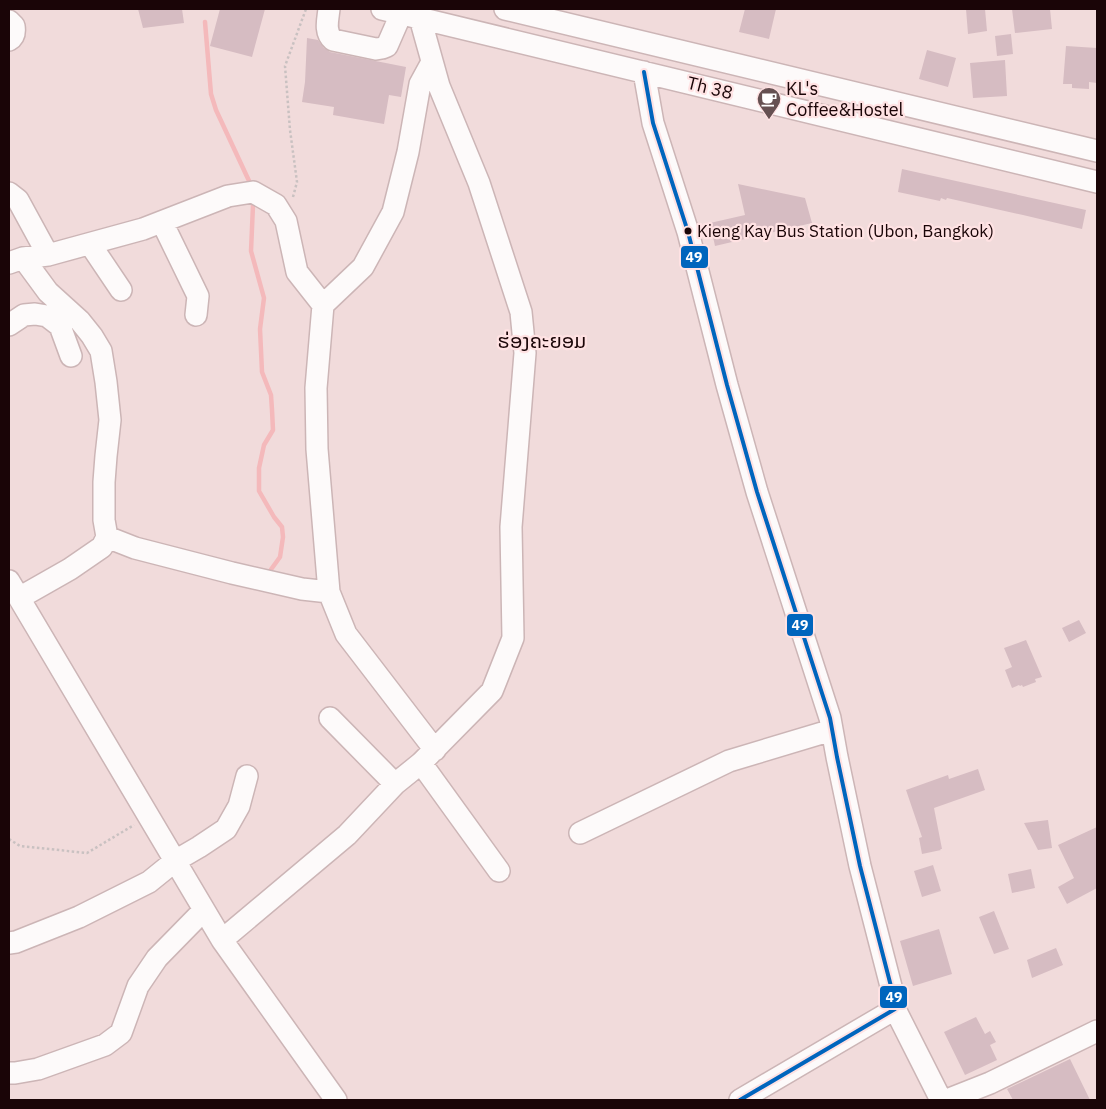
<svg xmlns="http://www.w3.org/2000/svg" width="1106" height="1109" font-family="'IBM Plex Sans','Noto Sans Lao',sans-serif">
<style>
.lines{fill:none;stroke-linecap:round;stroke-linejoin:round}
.stream{stroke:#f4b9bb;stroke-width:4.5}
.building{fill:#d6bcc2}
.minor-casing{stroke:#ccb5b6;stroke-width:24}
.path{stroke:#c9c1c1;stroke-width:2.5;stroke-dasharray:2.5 2.5;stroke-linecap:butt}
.minor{stroke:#fdfafa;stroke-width:21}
.bus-1-casing{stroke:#ffe2e3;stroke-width:8}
.bus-1{stroke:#0065bd;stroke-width:4}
.bus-dot{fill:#1a0507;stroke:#ffe2e3;stroke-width:2}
.labels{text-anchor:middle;stroke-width:4.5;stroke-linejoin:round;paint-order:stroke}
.bus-label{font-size:17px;fill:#1a0507;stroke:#ffe2e3;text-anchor:start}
.street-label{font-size:18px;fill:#1a0507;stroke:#ffe2e3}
.poi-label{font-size:18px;fill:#1a0507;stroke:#ffe2e3;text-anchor:start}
.quarter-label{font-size:20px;fill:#1a0507;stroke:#ffe2e3}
.line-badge{stroke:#ffe2e3;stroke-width:2}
.badge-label{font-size:14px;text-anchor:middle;font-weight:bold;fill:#fff}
</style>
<rect width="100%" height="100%" fill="#f1dbdb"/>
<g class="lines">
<!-- stream -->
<path class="stream" d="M 205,22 L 211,94 L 216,110 L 250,183
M 253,205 L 251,251 L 264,298 L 260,329 L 262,372 L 271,395 L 272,410 L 273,430 L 264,445 L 259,468 L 259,491 L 274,517 L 282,527 L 283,537 L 280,557 L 267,575"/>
</g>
<!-- building -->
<path class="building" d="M 138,9 L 182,9 L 184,23 L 143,28 Z
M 220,9 L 265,9 L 252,57 L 210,46 Z
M 745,9 L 776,9 L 769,39 L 739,32 Z
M 966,9 L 985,9 L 987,31 L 968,34 Z
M 1012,9 L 1050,9 L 1052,29 L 1015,33 Z
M 1011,34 L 1013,54 L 997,56 L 995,36 Z
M 307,38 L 318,40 L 324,48 L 330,52 L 406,67 L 401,97 L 389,95 L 384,124 L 333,115 L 334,107 L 302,102 L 305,82 Z
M 1066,46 L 1097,48 L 1097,83 L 1089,82 L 1089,89 L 1072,88 L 1072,84 L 1063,84 Z
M 927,50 L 956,58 L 948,87 L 919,79 Z
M 1005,60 L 1007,96 L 973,98 L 970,63 Z
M 902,169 L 1086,210 L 1082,229 L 1023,215 L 947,198 L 946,200 L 941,198 L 940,201 L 898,192 Z
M 738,184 L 805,198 L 812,223 L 715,246 L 710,223 L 745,215 Z
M 1079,620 L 1086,633 L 1069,642 L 1062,628 Z
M 1026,640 L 1042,677 L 1035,679 L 1036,682 L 1023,687 L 1022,685 L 1020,686 L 1019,685 L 1012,688 L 1005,670 L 1012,667 L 1004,648 Z
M 978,769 L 985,790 L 934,808 L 942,849 L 940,849 L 941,850 L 922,854 L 919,838 L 922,837 L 906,790 L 948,775 L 949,779 Z
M 1048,820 L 1052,848 L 1038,850 L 1024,823 Z
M 1097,827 L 1097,888 L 1067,904 L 1058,887 L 1074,878 L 1058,845 Z
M 933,865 L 941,891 L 922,897 L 914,871 Z
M 1031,869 L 1035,888 L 1012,893 L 1008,874 Z
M 994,911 L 1009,949 L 994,954 L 979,917 Z
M 939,929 L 952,974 L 913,986 L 900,941 Z
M 1056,948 L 1063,965 L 1032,978 L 1027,960 Z
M 976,1017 L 985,1034 L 990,1031 L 996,1042 L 990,1045 L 997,1060 L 965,1075 L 944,1032 Z
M 1070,1059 L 1090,1100 L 1013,1100 L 1007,1089 Z"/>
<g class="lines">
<!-- minor casing -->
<g class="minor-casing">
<path id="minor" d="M 329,9 C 328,19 324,32 333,40 L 376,49 L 382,48 L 387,46 L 401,14
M 382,9 L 1097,182
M 505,9 L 1097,151
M 9,21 L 14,26 C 15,32 14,37 9,40
M 644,72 L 653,123 L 688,232 L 727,385 L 757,492 L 830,718 L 837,757 L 860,866 L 894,998 L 895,1009 L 941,1100
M 9,193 L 18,200 L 48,255
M 162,222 L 198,296 L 196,315
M 90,244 L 121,290
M 9,263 L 23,258 L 48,255 L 143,229 L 228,196 L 253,192 L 276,205 L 286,221 L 297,272 L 323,305 L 363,267 L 393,212 L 408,152 L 420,84 L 432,62
M 323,305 L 316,388 L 317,449 L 329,592 L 346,634 L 435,750
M 9,325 L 24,315 L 35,314 L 47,316 L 60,326 L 71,356
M 107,537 L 135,548 L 232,573 L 302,589 L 329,592
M 9,581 L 222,940 L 336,1100
M 19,598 L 70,569 L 102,547 L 107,537 L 104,520 L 104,482 L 106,456 L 110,420 L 106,382 L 101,351 L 92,336 L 80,321 L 48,292 L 23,258
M 330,718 L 395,784
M 421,763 L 499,871
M 580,833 L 729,761 L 832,730
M 222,940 L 347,835 L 395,784 L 421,763 L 492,691 L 513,638 L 511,527 L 525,353 L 521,312 L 479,183 L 439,86 L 420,18
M 9,943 L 16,942 L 79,917 L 149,882 L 175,861 L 199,847 L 226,829 L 239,806 L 247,776
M 9,1073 L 15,1073 L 38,1069 L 105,1045 L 121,1033 L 138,986 L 157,958 L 204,910
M 740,1100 L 895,1009
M 947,1100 L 990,1083 L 1097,1031"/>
</g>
<!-- path -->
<path class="path" d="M 293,197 L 297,182 L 290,130 L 285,66 L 306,9
M 9,839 L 20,846 L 87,853 L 134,825"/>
<!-- minor -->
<use href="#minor" class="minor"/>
<!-- bus-1 casing -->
<g class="bus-1-casing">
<path id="bus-1" d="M 644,72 L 653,123 L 688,232 L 727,385 L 757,492 L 830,718 L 837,757 L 860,866 L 894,998 L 895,1009 L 740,1100"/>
</g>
<!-- bus-1 -->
<use href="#bus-1" class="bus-1"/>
</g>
<!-- icons -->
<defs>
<g id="cafe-pin" transform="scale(1.25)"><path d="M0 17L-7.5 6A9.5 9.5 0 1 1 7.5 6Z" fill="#655051" stroke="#ffe2e3"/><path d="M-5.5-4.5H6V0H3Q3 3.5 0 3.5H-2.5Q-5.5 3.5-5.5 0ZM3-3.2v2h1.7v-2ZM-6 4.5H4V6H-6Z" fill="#fff"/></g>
</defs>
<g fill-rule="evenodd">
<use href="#cafe-pin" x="769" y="99"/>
</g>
<!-- markers -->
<circle class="bus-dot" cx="688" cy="231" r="4.5"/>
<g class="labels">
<!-- bus labels -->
<g class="bus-label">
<text x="697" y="237">Kieng Kay Bus Station (Ubon, Bangkok)</text>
</g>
<!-- street labels -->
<g class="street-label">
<text transform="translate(710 88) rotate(14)" y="6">Th 38</text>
</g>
<!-- poi labels -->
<g class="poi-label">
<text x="786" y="95">KL's<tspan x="786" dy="21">Coffee&amp;Hostel</tspan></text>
</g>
<!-- quarter labels -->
<g class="quarter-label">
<text x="542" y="348">ຮ່ອງຄະຍອມ</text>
</g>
</g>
<g class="line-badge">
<rect x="680" y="245" width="29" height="24" rx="5" fill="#0065bd"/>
<rect x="786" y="613" width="28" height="24" rx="5" fill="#0065bd"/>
<rect x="879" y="985" width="29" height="24" rx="5" fill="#0065bd"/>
</g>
<g class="badge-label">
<text x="694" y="262">49</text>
<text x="800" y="630">49</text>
<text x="894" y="1002">49</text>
</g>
<!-- border -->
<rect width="1106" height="1109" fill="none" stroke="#1a0507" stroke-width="20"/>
</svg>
